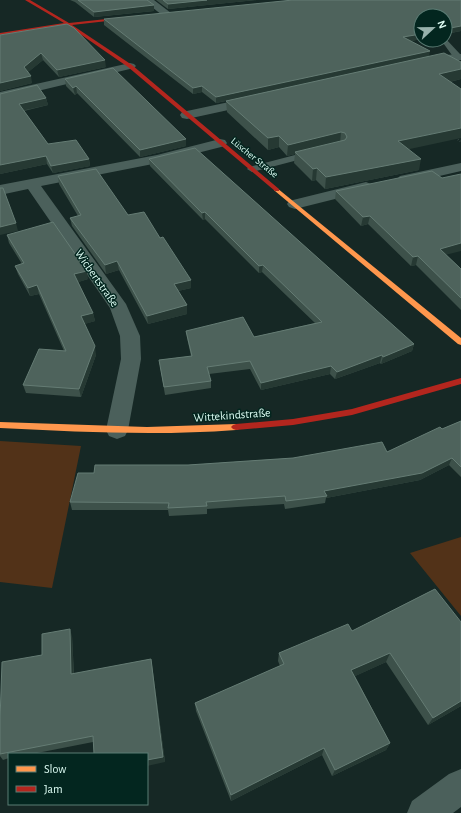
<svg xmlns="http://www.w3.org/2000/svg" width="461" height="813" font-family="'Alegreya Sans',sans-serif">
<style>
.green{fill:#523218}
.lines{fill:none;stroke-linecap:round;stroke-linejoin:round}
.path{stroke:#536561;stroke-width:1.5;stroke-dasharray:0.5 2;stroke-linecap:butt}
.lane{fill:#4b605b;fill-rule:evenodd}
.street{fill:#4b605b;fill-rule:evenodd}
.slow{fill:#ff974d;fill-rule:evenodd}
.jam{fill:#b3261e;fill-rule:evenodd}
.wall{fill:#3d514a}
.shaded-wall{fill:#263933}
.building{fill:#4e635c;stroke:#657c74}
.labels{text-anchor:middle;stroke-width:3;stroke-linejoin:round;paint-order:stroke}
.far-street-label{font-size:10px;fill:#defdf4;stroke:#03261f}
.street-label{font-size:12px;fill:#defdf4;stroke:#03261f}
</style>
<rect width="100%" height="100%" fill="#162825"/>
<!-- green -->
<path class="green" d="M 0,441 L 81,446 L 52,588 L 0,582 Z
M 461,537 L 461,616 L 410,553 Z"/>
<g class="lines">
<!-- path -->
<path class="path" d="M 456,138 L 461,142"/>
<!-- lane -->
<path class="lane" d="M 445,38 L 460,54 L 460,58 L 454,58 L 441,40 L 445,40 Z
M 314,150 L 319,153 L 317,155 L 252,172 L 247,169 L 249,167 Z"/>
<!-- street -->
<path class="street" d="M 143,0 L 154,0 L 171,13 L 166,16 L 162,15 Z
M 461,54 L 461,60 L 445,61 L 423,66 L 419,65 L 417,63 L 419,61 L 445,55 Z
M 130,63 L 134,64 L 136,66 L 134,68 L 0,100 L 0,92 Z
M 257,96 L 261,97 L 263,100 L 261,103 L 187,119 L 182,118 L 180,115 L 182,112 L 187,111 Z
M 220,139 L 225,140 L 227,143 L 225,146 L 158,163 L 41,186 L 126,304 L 140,336 L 141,359 L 128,430 L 125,436 L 117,439 L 109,436 L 106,430 L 121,359 L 120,336 L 110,308 L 28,189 L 0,195 L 0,185 L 157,155 Z
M 461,163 L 461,171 L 405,184 L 400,182 L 397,179 L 400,176 Z
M 366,182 L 371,184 L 374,187 L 371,190 L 295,209 L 289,207 L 287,204 L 289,201 Z
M 461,769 L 461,807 L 453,813 L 407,813 L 412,801 L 449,774 Z"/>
<!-- slow -->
<path class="slow" d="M 277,188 L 461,338 L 461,345 L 458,344 L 275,191 L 274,190 Z
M 0,422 L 147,427 L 236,424 L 239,425 L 241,427 L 239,429 L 236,430 C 157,436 79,432 0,428 Z"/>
<!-- jam -->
<path class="jam" d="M 25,0 L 30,0 L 69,23 L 135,16 L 134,18 L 72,25 L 132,65 L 279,189 L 279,191 L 275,191 L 128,67 L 67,25 L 0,35 L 0,33 L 64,23 Z
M 461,378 L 461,384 L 352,415 L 293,425 L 236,430 L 233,429 L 231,427 L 233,425 L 236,424 L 293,419 L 352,409 Z"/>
</g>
<!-- wall -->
<path class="wall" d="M 70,0 L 147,0 L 154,11 L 94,17 L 75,2 Z
M 156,0 L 257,0 L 168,9 Z
M 461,0 L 461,31 L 411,41 L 429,56 L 461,79 L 450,82 L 409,149 L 419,170 L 325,189 L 316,180 L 312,181 L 294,163 L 295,154 L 287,156 L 279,147 L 268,150 L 227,112 L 226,101 L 216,103 L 202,92 L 193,94 L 104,25 L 104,19 Z
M 0,35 L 106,67 L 59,77 L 43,60 L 28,72 L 32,83 L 0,91 Z
M 65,79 L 186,139 L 186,146 L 140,157 L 77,93 L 75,95 L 66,86 Z
M 0,94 L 46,98 L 48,105 L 24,111 L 48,144 L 89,159 L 90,166 L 53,173 L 47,164 L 0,174 Z
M 149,159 L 414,344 L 412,351 L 381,364 L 380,363 L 335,379 L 330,374 L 261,390 L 250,369 L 209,374 L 211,381 L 211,388 L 165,395 L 159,360 L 191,356 L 187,338 L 186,331 L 254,337 L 315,323 L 262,272 L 259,273 L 205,219 L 203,220 L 150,166 Z
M 58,176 L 128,215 L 160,238 L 191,280 L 191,288 L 178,291 L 187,305 L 187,314 L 148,324 L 119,270 L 106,274 L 72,226 L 70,218 L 78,216 L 59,184 Z
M 336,191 L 446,255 L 461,269 L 461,310 L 416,265 L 411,266 L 368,224 L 361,226 L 335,199 Z
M 7,235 L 88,279 L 78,282 L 93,313 L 95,321 L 84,324 L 96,355 L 81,397 L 26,393 L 23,385 L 64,351 L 39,294 L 30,296 L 18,274 L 15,266 L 22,264 L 9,243 Z
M 461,421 L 461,477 L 449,465 L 420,480 L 326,498 L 325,503 L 285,509 L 284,504 L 207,509 L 207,514 L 169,516 L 168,510 L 72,510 L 70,502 L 94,473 L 188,465 L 387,452 L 442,429 Z
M 435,589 L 461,706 L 428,725 L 386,662 L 355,676 L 390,743 L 386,750 L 332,776 L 322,755 L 231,801 L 196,711 L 195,703 L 280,666 L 278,661 L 279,653 L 352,631 Z
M 72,636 L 74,674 L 151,659 L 152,665 L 165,762 L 93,742 L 32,754 L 9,754 L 9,758 L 3,760 L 0,756 L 0,720 L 42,655 Z"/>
<!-- shaded-wall -->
<path class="shaded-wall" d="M 207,0 L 257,0 L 168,9 L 168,4 Z
M 154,5 L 154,11 L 94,17 L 94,12 Z
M 461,26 L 461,31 L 445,34 L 445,29 Z
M 421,34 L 421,39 L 402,43 L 403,37 Z
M 430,51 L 429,57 L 216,103 L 216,97 Z
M 41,53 L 43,60 L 26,74 L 24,67 Z
M 105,60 L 106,67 L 59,77 L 57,70 Z
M 461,69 L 461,79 L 437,85 L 439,74 Z
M 31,76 L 32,83 L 0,91 L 0,83 Z
M 76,86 L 77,93 L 75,95 L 73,88 Z
M 202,86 L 202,92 L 193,94 L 193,88 Z
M 46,98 L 48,105 L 21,111 L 19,104 Z
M 461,128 L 461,138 L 396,152 L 398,141 Z
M 341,132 L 340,144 L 295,152 L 295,154 L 287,156 L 288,145 Z
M 279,136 L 279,147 L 268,150 L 268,138 Z
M 186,139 L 186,146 L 140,157 L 140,150 Z
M 46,156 L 47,164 L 0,174 L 0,165 Z
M 89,159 L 90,166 L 53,173 L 51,166 Z
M 421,159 L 419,170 L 325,189 L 326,177 Z
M 317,168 L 316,180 L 312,181 L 313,169 Z
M 205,212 L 205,219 L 203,220 L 202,213 Z
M 370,216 L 368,224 L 361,226 L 363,217 Z
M 16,223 L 18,231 L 0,235 L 0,227 Z
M 461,243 L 461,251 L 437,257 L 440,249 Z
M 418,256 L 416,265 L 411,266 L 413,257 Z
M 117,261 L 119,270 L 106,274 L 105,265 Z
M 263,265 L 262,272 L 259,273 L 259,266 Z
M 87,271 L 88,279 L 76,283 L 74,274 Z
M 191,280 L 191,288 L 174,292 L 174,284 Z
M 37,285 L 39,294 L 30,296 L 28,288 Z
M 187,305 L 187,314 L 148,324 L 147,316 Z
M 93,313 L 95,321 L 82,325 L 81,316 Z
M 414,344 L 412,351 L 381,364 L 383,357 Z
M 95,346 L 96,355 L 81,397 L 79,389 Z
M 382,355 L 380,363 L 335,379 L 337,372 Z
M 331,366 L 330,374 L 261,390 L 261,383 Z
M 452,458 L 449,465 L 420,480 L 326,498 L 327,496 L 324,491 Z
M 70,629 L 72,636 L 74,681 L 71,674 Z
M 390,653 L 386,662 L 349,679 L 351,670 Z
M 151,659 L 152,665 L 165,762 L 147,766 Z
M 461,701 L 461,706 L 428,725 L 433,718 Z
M 390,743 L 386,750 L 332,776 L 335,770 Z
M 324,748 L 322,755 L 231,801 L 231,795 Z"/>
<!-- building -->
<path class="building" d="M 78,0 L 147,0 L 154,5 L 94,12 Z
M 163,0 L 207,0 L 168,4 Z
M 293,0 L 461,0 L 461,26 L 445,29 L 445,16 L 421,16 L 421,34 L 403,37 L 430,51 L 216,97 L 202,86 L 193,88 L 104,19 Z
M 67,24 L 74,28 L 105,60 L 57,70 L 41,53 L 24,67 L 31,76 L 0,83 L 0,35 Z
M 444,53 L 461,62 L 461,69 L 439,74 L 461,89 L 461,128 L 398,141 L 421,159 L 326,177 L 317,168 L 313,169 L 295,152 L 345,140 L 347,137 L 345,133 L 341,132 L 288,145 L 279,136 L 268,138 L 226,101 Z
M 113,68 L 186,139 L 140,150 L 76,86 L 73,88 L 65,79 Z
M 37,85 L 46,98 L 19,104 L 48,144 L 76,140 L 89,159 L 51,166 L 46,156 L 0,165 L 0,94 Z
M 195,148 L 414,344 L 383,357 L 382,355 L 337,372 L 331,366 L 261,383 L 250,361 L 207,367 L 211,381 L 164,387 L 159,360 L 192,356 L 186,331 L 243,317 L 254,337 L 322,322 L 263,265 L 259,266 L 205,212 L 202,213 L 149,159 Z
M 96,169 L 128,215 L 144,212 L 160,238 L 163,237 L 191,280 L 174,284 L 187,305 L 147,316 L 117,261 L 105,265 L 70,218 L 81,215 L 58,176 Z
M 432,171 L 442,178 L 461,174 L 461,243 L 440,249 L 461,269 L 461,298 L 418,256 L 413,257 L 370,216 L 363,217 L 336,191 Z
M 0,188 L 3,188 L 16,223 L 0,227 Z
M 53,222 L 87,271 L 74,274 L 93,313 L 81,316 L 95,346 L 79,389 L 23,385 L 39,349 L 66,351 L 37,285 L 28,288 L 15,266 L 24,263 L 7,235 Z
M 461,421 L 461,467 L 452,458 L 422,473 L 324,491 L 327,496 L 286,501 L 285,496 L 206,502 L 207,506 L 168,508 L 169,503 L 70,502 L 78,473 L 94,473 L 95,465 L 188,465 L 293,458 L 382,442 L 387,452 L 440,427 L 442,429 Z
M 435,589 L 461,622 L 461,701 L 433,718 L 390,653 L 351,670 L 390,743 L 335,770 L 324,748 L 231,795 L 195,703 L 284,664 L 279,653 L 348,624 L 352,631 Z
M 70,629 L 71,674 L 151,659 L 163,757 L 147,760 L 147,754 L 94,754 L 93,736 L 0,754 L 0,720 L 2,662 L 42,655 L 42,634 Z"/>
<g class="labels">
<!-- far-street labels -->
<g class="far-street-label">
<text transform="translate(255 157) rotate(39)" y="4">Lüscher Straße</text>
</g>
<!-- street labels -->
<g class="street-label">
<text transform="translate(97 278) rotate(55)" y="4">Wicbertstraße</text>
<text transform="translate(232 415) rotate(-4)" y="4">Wittekindstraße</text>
</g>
</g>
<!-- legend -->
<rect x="8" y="753" width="140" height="52" fill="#03261f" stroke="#5b7c74"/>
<rect x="16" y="766" width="20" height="6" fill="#ff974d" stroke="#5b7c74"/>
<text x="44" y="773" font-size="12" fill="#defdf4">Slow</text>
<rect x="16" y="786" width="20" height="6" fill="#b3261e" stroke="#5b7c74"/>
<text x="44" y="793" font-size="12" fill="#defdf4">Jam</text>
<!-- north arrow -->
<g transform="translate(433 28) rotate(68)"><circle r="19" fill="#03261f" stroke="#5b7c74"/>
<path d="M0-3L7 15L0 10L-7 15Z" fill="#98b2ac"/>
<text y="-6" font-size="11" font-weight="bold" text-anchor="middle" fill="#defdf4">N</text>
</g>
</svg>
